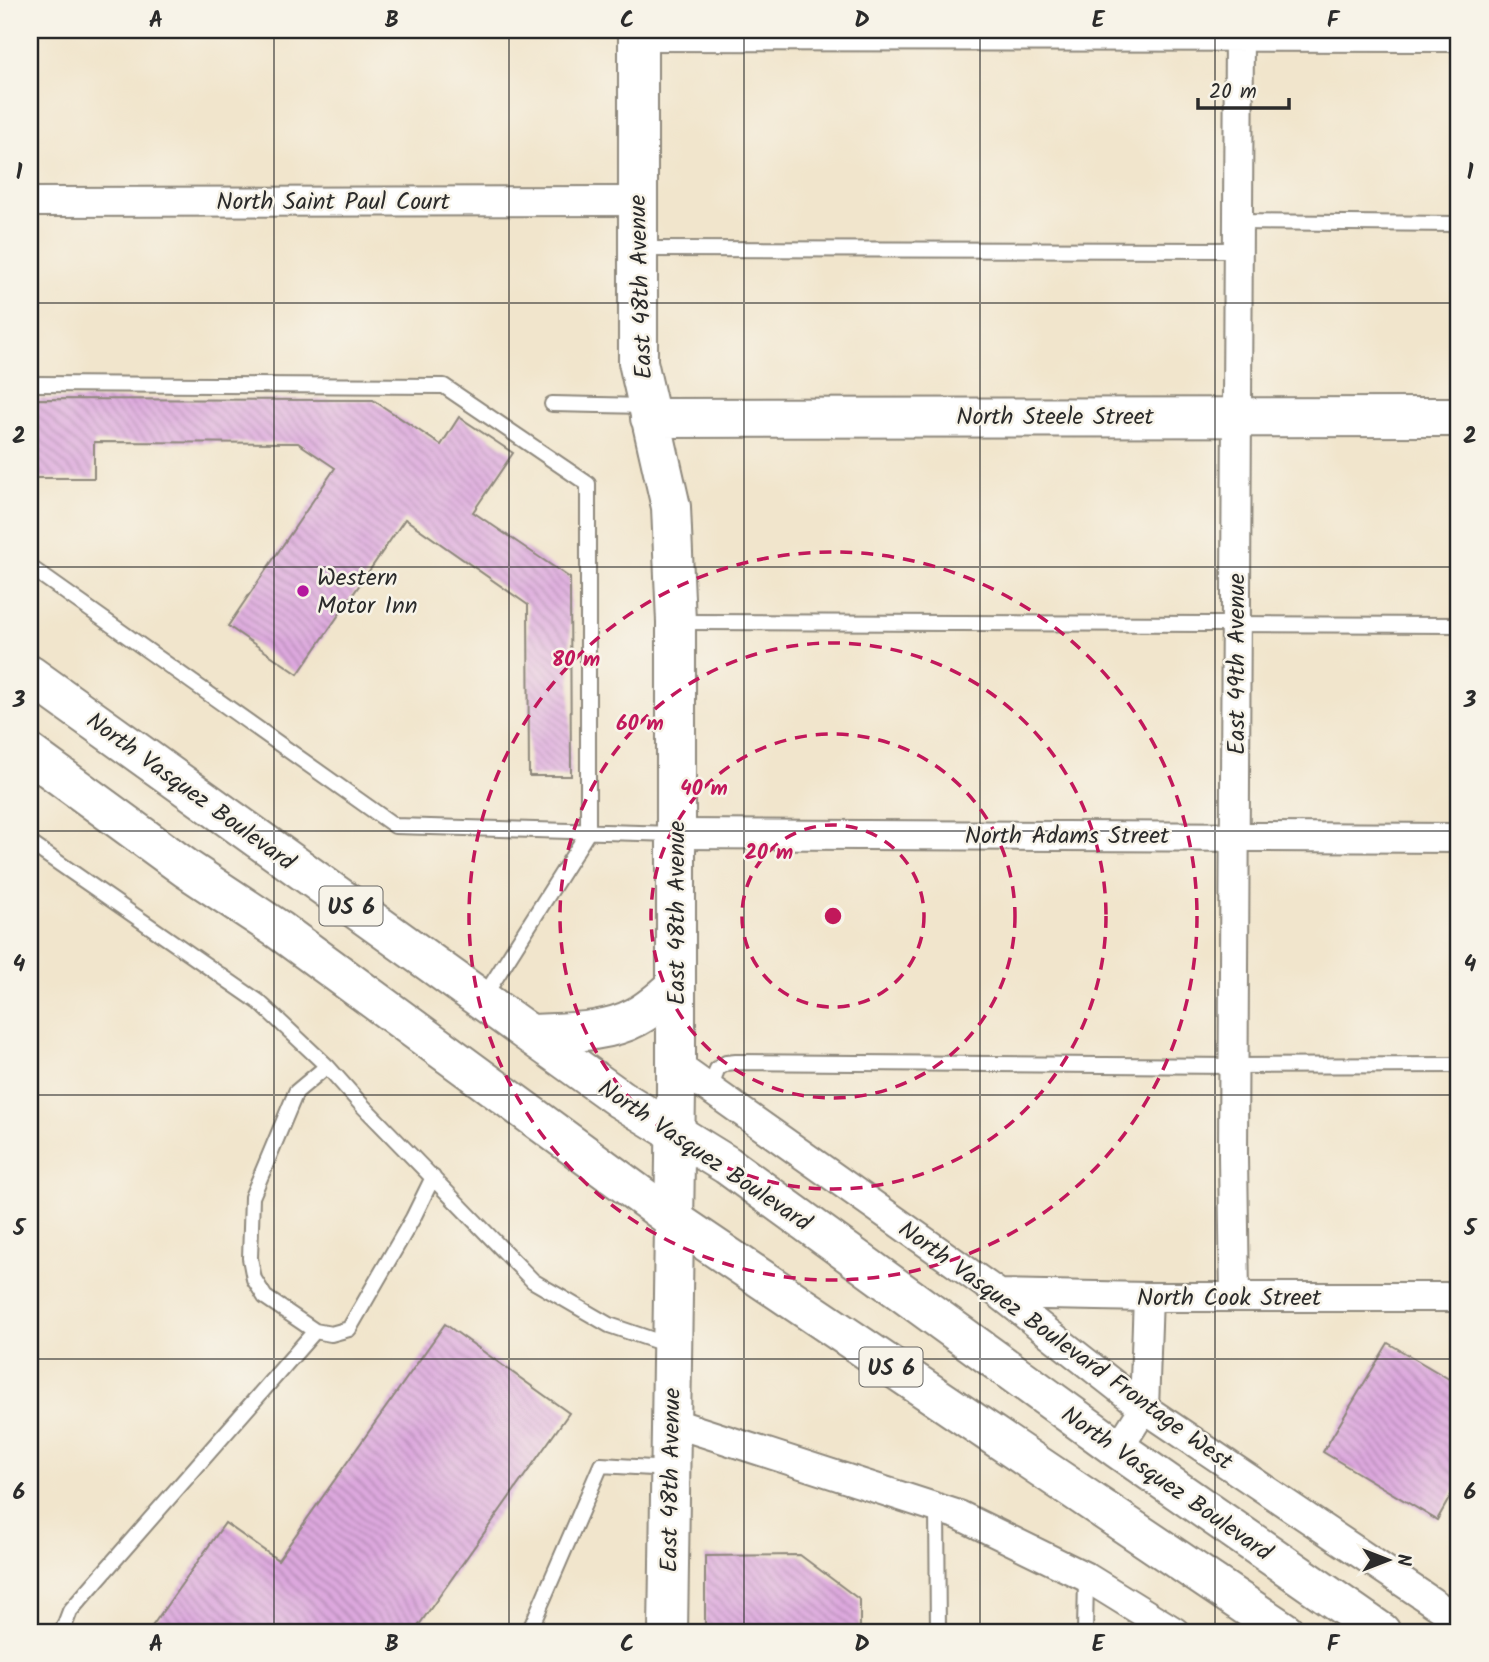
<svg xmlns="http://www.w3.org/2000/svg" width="1489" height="1662" font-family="Kalam,sans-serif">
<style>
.building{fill:url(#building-back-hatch)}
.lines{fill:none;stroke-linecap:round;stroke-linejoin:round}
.lane-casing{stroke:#8e887c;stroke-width:18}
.street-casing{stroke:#8e887c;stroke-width:32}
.secondary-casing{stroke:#8e887c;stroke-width:42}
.highway-casing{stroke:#8e887c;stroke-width:42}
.lane{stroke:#fff;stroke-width:14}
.street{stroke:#fff;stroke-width:28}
.secondary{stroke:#fff;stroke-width:38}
.highway{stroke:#fff;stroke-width:38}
.grid{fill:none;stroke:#2b2b2b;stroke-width:2;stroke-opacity:0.55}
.ring{fill:none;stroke:#c2185b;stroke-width:3.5;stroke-dasharray:12 9}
.poi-dot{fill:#b5179e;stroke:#f7f3e8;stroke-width:2.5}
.labels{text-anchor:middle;stroke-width:5;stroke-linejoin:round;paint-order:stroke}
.shield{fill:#f7f3e8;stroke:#686764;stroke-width:2}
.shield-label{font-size:23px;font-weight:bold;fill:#2b2b2b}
.street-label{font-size:24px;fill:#2b2b2b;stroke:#f7f3e8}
.poi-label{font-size:24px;fill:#2b2b2b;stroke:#f7f3e8;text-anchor:start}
.centre{fill:#c2185b;stroke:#f7f3e8;stroke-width:3.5}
.ring-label{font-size:21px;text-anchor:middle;font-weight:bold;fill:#c2185b;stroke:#f7f3e8;stroke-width:5;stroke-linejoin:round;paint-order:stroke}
.neatline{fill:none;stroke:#2b2b2b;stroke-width:2.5}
.grid-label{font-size:23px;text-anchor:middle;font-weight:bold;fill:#2b2b2b}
</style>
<defs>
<pattern id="building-back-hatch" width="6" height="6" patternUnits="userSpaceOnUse" patternTransform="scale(1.75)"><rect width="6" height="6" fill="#dda8de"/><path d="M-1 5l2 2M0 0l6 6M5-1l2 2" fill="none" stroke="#b389b4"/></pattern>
</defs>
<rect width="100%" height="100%" fill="#f7f3e8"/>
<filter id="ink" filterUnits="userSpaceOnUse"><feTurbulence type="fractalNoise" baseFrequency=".0143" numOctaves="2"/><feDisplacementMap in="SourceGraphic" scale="14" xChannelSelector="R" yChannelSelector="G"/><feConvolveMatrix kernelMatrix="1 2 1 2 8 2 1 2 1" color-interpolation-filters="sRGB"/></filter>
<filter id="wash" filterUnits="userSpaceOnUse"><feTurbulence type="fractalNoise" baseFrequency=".00686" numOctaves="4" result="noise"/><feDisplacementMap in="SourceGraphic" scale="28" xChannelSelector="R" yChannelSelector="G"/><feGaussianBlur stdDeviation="1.57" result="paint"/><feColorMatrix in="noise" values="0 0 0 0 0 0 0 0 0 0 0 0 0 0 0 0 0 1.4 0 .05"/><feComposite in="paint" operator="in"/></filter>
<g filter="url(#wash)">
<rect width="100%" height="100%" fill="#f1e5cc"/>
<g id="blocks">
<!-- building -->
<path class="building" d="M 30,399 L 373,400 L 441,445 L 459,417 L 513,453 L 473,512 L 570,578 L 571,776 L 529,776 L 528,605 L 405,519 L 298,674 L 228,626 L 335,468 L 298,443 L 94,442 L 94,478 L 30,478 Z
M 445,1324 L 569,1413 L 414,1632 L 148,1632 L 225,1523 L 278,1560 Z
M 1388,1343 L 1459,1385 L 1459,1481 L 1437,1520 L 1323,1452 Z
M 800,1555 L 860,1600 L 860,1632 L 705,1632 L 705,1556 Z"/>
</g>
</g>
<g filter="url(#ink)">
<use href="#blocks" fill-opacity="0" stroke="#8e887c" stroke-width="2"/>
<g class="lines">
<!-- lane casing -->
<g class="lane-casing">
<path id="lane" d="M 1238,222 L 1459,224
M 639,249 L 1238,250
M 30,384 L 444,386 L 588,484 L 588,832 L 483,998
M 552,404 L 645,406
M 30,567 L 395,826 L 674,834
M 678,622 L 1459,625
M 30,843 L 259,1002 L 327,1066 L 359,1102 L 533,1281 L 609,1325 L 671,1346
M 327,1066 L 296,1092 L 252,1197 L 250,1258 L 254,1279 L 265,1297 L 315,1331 L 331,1334 L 349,1329 L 413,1218 L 433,1177
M 711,1090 L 717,1069 L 726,1063 L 736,1062 L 1233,1066 L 1459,1065
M 937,1508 L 938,1632
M 62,1632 L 70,1611 L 315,1331
M 529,1632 L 601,1465 L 669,1469
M 1085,1632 L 1086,1577"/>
</g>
<!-- street casing -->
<g class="street-casing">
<path id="street" d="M 638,36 L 1459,37
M 30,202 L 637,201
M 676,834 L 1459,838
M 676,1065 L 999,1294 L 1144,1408 L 1459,1620
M 999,1294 L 1148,1297 L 1459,1297
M 1235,1297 L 1233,1157 L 1239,30
M 671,1422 L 959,1515 L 1086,1577 L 1175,1632
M 1118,1449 L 1144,1408 L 1148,1297"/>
</g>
<!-- secondary casing -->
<g class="secondary-casing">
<path id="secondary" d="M 638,30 L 638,362 L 671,507 L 676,622 L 676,1091 L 668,1632
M 650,418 L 1459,417"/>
</g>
<!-- highway casing -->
<g class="highway-casing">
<path id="highway" d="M 30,675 L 620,1099 L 727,1165 L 1118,1449 L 1381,1632
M 30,754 L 187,869 L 279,930 L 674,1220 L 1285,1632
M 530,1034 C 564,1032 605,1034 636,1017 C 651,1009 663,998 675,987"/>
</g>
<!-- lane -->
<use href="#lane" class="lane"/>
<!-- street -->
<use href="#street" class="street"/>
<!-- secondary -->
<use href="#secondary" class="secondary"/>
<!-- highway -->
<use href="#highway" class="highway"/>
</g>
</g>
<!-- grid -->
<path class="grid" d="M 274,30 L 274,1632M 509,30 L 509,1632M 744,30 L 744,1632M 980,30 L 980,1632M 1215,30 L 1215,1632M 30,303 L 1459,303M 30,567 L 1459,567M 30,831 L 1459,831M 30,1095 L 1459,1095M 30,1359 L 1459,1359"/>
<!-- distance rings -->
<g class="ring">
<circle cx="833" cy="916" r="91"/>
<circle cx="833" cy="916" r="182"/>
<circle cx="833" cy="916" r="273"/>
<circle cx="833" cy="916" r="364"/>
</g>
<!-- markers -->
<circle class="poi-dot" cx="303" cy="591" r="7"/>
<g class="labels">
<!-- shield labels -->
<g class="shield">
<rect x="319.5" y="886.5" width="63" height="39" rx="5"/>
<rect x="859.5" y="1347.5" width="63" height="39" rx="5"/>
</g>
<g class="shield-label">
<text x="351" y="914">US 6</text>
<text x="891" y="1375">US 6</text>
</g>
<!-- street labels -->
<g class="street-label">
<text x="333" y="209">North Saint Paul Court</text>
<text transform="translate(640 287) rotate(-92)" y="8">East 48th Avenue</text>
<text x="1055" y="424">North Steele Street</text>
<text transform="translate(1236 664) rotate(-90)" y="8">East 49th Avenue</text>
<text transform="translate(191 791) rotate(36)" y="8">North Vasquez Boulevard</text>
<text x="1067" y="843">North Adams Street</text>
<text transform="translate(676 913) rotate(-90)" y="8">East 48th Avenue</text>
<text transform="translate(705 1155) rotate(34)" y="8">North Vasquez Boulevard</text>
<text x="1229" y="1305">North Cook Street</text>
<text transform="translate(1066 1345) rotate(36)" y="8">North Vasquez Boulevard Frontage West</text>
<text transform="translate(670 1480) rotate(-89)" y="8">East 48th Avenue</text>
<text transform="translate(1167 1483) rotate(35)" y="8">North Vasquez Boulevard</text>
</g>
<!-- poi labels -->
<g class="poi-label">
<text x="317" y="585">Western<tspan x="317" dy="28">Motor Inn</tspan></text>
</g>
</g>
<circle cx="833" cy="916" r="10" class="centre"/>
<g class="ring-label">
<text x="576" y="666">80 m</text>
<text x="640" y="730">60 m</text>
<text x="704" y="795">40 m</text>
<text x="769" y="859">20 m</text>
</g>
<!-- margin -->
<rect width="1489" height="1662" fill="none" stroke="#f7f3e8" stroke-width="77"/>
<!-- north arrow -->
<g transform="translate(1388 1560) rotate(90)" stroke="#f7f3e8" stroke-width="5" paint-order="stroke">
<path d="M0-5L12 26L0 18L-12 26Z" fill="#2b2b2b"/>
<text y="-10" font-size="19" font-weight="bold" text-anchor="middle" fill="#2b2b2b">N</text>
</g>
<!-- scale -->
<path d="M1198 98v10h91v-10" fill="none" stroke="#2b2b2b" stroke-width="3.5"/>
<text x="1209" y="98" font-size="21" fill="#2b2b2b" stroke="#f7f3e8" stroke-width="5" paint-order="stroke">20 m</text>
<rect x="38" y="38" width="1412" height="1586" class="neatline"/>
<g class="grid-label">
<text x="156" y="27">A</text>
<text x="392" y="27">B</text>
<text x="627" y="27">C</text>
<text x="862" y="27">D</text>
<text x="1098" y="27">E</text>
<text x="1333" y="27">F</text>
<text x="19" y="179">1</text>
<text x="1470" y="179">1</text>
<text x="19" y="443">2</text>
<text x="1470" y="443">2</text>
<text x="19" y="707">3</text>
<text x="1470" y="707">3</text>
<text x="19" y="971">4</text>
<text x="1470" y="971">4</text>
<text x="19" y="1235">5</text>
<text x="1470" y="1235">5</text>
<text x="19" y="1499">6</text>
<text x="1470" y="1499">6</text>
<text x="156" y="1651">A</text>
<text x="392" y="1651">B</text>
<text x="627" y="1651">C</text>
<text x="862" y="1651">D</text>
<text x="1098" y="1651">E</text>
<text x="1333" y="1651">F</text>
</g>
</svg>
